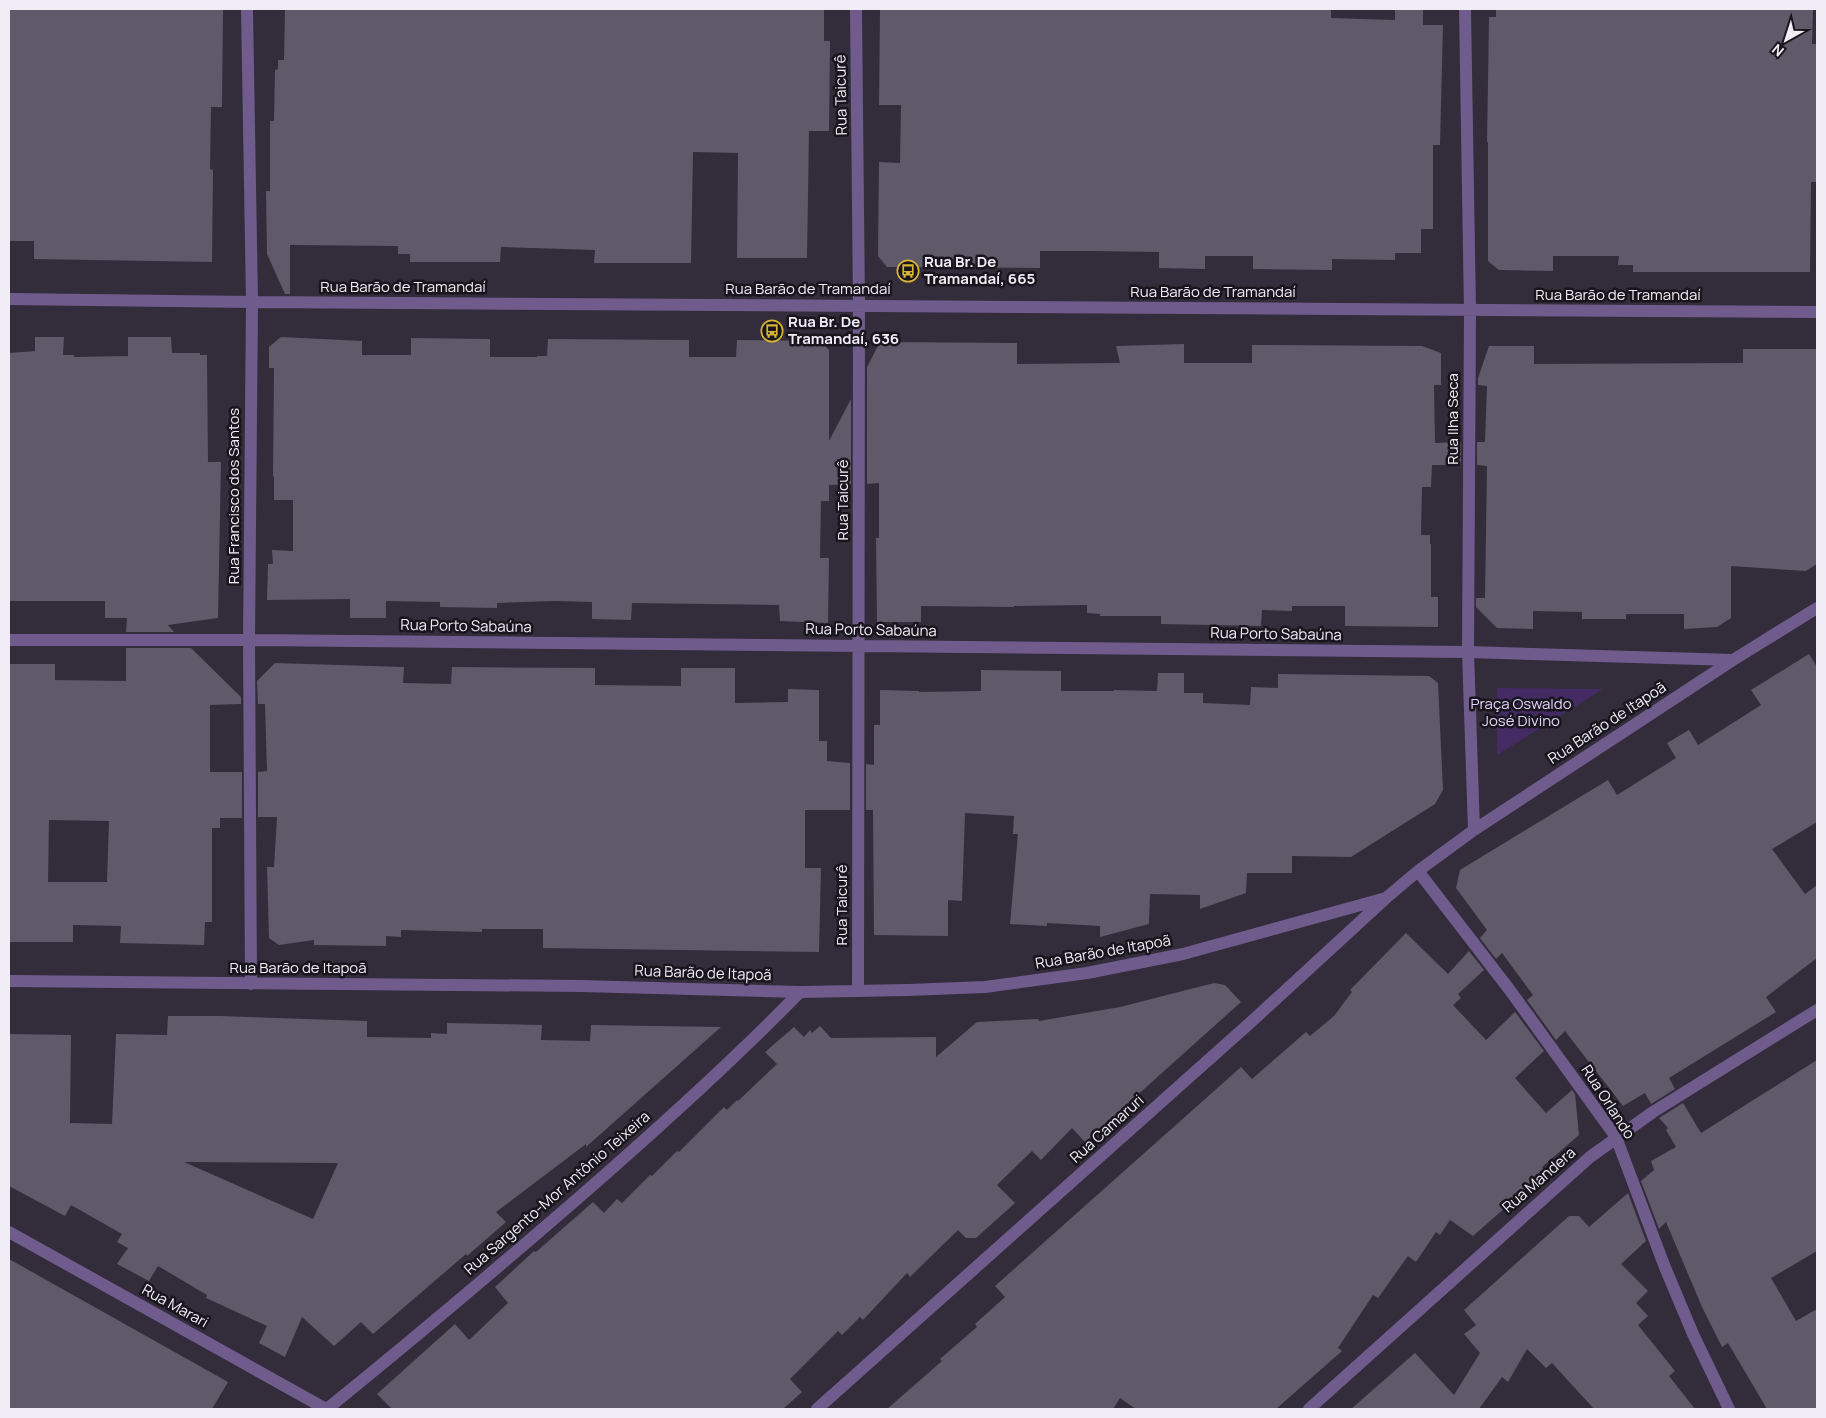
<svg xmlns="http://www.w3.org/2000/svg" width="1826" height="1418" font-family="Manrope,sans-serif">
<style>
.green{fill:#442b63}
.building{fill:#5f5969;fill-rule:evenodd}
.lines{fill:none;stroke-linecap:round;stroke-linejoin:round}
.minor{stroke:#705b8d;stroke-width:12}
.labels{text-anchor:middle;stroke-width:5;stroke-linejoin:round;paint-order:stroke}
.street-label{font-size:15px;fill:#f1edf7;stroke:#18161c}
.poi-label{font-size:15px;font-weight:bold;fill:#f1edf7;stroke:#18161c;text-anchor:start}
.park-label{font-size:15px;fill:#e1d1fb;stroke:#18161c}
</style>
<rect width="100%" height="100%" fill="#322c3b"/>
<!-- green -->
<path class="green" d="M 1497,688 L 1603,689 L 1497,755 Z"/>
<!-- building -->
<path class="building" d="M 9,9 L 223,9 L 222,107 L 211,107 L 210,169 L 213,170 L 212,262 L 34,259 L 34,241 L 9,241 Z
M 285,9 L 824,9 L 824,41 L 830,41 L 829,131 L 809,131 L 807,258 L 737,258 L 738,153 L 693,152 L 691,263 L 594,263 L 595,250 L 501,247 L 500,262 L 410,262 L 410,254 L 398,254 L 398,246 L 290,245 L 290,294 L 285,294 L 267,254 L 266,191 L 270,191 L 270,121 L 274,121 L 275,70 L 278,69 L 278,60 L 284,60 Z
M 880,9 L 1331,9 L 1331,18 L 1395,20 L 1395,9 L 1423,9 L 1423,25 L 1443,25 L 1440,145 L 1433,145 L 1433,229 L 1421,229 L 1421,253 L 1395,253 L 1395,260 L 1332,259 L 1332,270 L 1253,269 L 1253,256 L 1205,256 L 1205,269 L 1159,268 L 1159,252 L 1092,251 L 1040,251 L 1040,268 L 887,267 L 878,256 L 879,162 L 900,163 L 901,105 L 879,105 Z
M 1496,9 L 1813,9 L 1812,44 L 1817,44 L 1817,182 L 1811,182 L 1810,272 L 1633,272 L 1633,265 L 1618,265 L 1619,256 L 1553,256 L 1553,271 L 1499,270 L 1488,261 L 1488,142 L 1487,142 L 1489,17 L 1496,17 Z
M 35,337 L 64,337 L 63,355 L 74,355 L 74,357 L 128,356 L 128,337 L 171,337 L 172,353 L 200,353 L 200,355 L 207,355 L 208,462 L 221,462 L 218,618 L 168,625 L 174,632 L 126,632 L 127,618 L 105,618 L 105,601 L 9,601 L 9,353 L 35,351 Z
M 281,337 L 362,341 L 362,355 L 411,355 L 411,338 L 490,339 L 490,357 L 537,357 L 537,356 L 547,356 L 548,339 L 689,340 L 689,357 L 736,357 L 737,340 L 820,341 L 829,350 L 829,441 L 851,399 L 851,484 L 829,485 L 829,501 L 821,501 L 820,558 L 829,558 L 828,623 L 780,621 L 779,605 L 632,603 L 631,620 L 592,619 L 592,602 L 555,601 L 497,603 L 497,608 L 440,607 L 440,602 L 386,601 L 386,618 L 350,618 L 350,599 L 267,600 L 268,564 L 273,564 L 272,550 L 293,551 L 293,500 L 274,500 L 274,477 L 273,476 L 274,368 L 269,368 L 269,347 Z
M 880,342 L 1017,343 L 1017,364 L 1120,363 L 1116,346 L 1184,344 L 1184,363 L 1252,363 L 1252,345 L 1422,346 L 1441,353 L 1441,385 L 1434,385 L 1435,443 L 1461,442 L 1461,465 L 1432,465 L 1431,487 L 1422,487 L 1421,535 L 1430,535 L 1430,544 L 1431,544 L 1431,597 L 1438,597 L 1438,627 L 1345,626 L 1345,606 L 1292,606 L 1292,611 L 1262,610 L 1261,626 L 1161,624 L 1161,616 L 1100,616 L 1100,614 L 1087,613 L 1087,605 L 1014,606 L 1014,607 L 921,606 L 921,622 L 877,622 L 876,538 L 879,538 L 879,483 L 867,484 L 867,367 Z
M 1489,346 L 1534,346 L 1534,364 L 1743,363 L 1743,349 L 1817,349 L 1817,564 L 1806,571 L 1731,566 L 1731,618 L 1717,627 L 1684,629 L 1684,614 L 1626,614 L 1626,619 L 1582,619 L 1582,612 L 1533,611 L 1533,629 L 1497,628 L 1476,607 L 1476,598 L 1485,598 L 1487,466 L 1477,465 L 1477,442 L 1485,442 L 1487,386 L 1478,385 L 1478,378 Z
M 126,648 L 191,648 L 241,697 L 241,704 L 210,705 L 210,772 L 242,772 L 242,818 L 220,818 L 220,828 L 212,828 L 212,922 L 205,922 L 204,945 L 120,943 L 121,926 L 73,925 L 73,942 L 9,942 L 9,664 L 55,664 L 55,680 L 126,681 ZM 49,820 L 109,821 L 107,882 L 48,882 Z
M 1809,654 L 1817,667 L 1817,822 L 1772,849 L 1805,894 L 1817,885 L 1817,958 L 1766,997 L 1776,1012 L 1669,1078 L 1675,1089 L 1651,1104 L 1645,1093 L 1623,1106 L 1565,1031 L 1556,1040 L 1527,1000 L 1533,995 L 1502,953 L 1496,959 L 1480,938 L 1487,930 L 1456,888 L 1460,870 L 1608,780 L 1617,795 L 1676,758 L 1667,743 L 1689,730 L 1698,745 L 1761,705 L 1751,690 Z
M 275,663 L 404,667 L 403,683 L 451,684 L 452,667 L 595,668 L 595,685 L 681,686 L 681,668 L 735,668 L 735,703 L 788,702 L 788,689 L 819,690 L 819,741 L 827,741 L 827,761 L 850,763 L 850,810 L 805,810 L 805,868 L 821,868 L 819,952 L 543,948 L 543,929 L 482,929 L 482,932 L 401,930 L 401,937 L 386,936 L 386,946 L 314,945 L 314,940 L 279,945 L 269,938 L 267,867 L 274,867 L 277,817 L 258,817 L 258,772 L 267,771 L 265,704 L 258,704 L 257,681 Z
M 981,670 L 1061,671 L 1061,691 L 1114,691 L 1114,690 L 1157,691 L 1158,673 L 1184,673 L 1184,693 L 1203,693 L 1203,703 L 1250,705 L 1251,687 L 1278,688 L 1278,674 L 1429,676 L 1438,683 L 1443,790 L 1435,804 L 1351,857 L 1292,856 L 1292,873 L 1247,873 L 1246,893 L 1200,909 L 1200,895 L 1150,894 L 1149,924 L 1100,937 L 1100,926 L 1047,923 L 1047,926 L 1010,924 L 1018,834 L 1013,834 L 1014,816 L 965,813 L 962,901 L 948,900 L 948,936 L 874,935 L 873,810 L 866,810 L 866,764 L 874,765 L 874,725 L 880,725 L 880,690 L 919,691 L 919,692 L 981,691 Z
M 1406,933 L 1448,974 L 1469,951 L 1484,970 L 1458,994 L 1461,998 L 1453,1005 L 1486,1040 L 1515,1012 L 1544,1051 L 1515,1078 L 1546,1113 L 1572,1090 L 1575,1094 L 1579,1135 L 1542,1167 L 1546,1172 L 1473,1236 L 1450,1220 L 1440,1235 L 1436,1232 L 1416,1262 L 1408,1256 L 1378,1298 L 1373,1295 L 1338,1348 L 1342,1351 L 1276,1409 L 1136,1409 L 1120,1398 L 1113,1409 L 887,1409 L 942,1361 L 940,1359 L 977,1327 L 975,1324 L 1005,1297 L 995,1286 L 1241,1067 L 1252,1079 L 1306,1032 L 1310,1036 L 1334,1016 L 1352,992 L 1350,990 Z
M 1214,983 L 1225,985 L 1241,1002 L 1085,1142 L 1072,1128 L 1041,1160 L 1032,1151 L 997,1185 L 1015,1203 L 976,1238 L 966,1238 L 958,1230 L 910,1277 L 907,1273 L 863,1320 L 860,1317 L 842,1335 L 838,1331 L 790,1379 L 802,1392 L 783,1409 L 392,1409 L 377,1394 L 455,1324 L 469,1340 L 508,1303 L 495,1287 L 534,1251 L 536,1252 L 593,1202 L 604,1213 L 617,1199 L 622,1203 L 650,1175 L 652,1176 L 677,1151 L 679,1152 L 724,1107 L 727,1110 L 737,1100 L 738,1101 L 777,1064 L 765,1052 L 794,1027 L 804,1037 L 810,1030 L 812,1033 L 820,1026 L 831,1038 L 936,1037 L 936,1057 L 977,1022 L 1038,1019 L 1039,1021 L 1120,1007 Z
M 168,1016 L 220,1016 L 367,1021 L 367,1037 L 431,1038 L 431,1033 L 447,1034 L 447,1023 L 542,1025 L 541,1040 L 590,1041 L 591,1025 L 721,1027 L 586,1147 L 586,1144 L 496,1212 L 506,1222 L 467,1256 L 466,1254 L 373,1334 L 361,1322 L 334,1346 L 302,1317 L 285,1357 L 259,1343 L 267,1326 L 206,1298 L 207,1295 L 158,1266 L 149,1281 L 117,1264 L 128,1248 L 117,1242 L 122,1234 L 71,1205 L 65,1216 L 9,1186 L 9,1034 L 71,1035 L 70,1123 L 112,1124 L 116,1034 L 167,1035 ZM 184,1162 L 338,1163 L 313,1219 Z
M 1817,1060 L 1817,1251 L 1771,1278 L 1796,1321 L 1817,1309 L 1817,1409 L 1767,1409 L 1728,1343 L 1722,1347 L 1702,1307 L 1666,1222 L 1659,1229 L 1641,1181 L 1654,1170 L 1651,1161 L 1676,1147 L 1666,1130 L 1668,1128 L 1659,1118 L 1683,1103 L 1701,1133 Z
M 1628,1193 L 1646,1241 L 1621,1264 L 1648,1291 L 1636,1303 L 1648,1316 L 1638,1325 L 1675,1371 L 1669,1376 L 1695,1409 L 1594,1409 L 1552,1363 L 1546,1368 L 1527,1349 L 1508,1382 L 1502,1377 L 1479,1409 L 1351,1409 L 1415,1353 L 1454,1395 L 1480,1353 L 1464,1334 L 1476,1325 L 1464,1310 L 1569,1216 L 1579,1216 L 1589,1227 Z
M 9,1259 L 228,1382 L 212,1409 L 9,1409 Z"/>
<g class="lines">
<!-- minor -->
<path class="minor" d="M 247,9 L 252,302 L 249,640 L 251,984
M 856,9 L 859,306 L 858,991
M 1465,9 L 1470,311 L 1468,652 L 1474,830
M 9,299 L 252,302 L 1817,312
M 9,640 L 249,640 L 1468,652 L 1733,660
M 1418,871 L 1509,989 L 1616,1137 L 1664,1265 L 1693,1334 L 1729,1409
M 9,981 L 581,986 L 800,992 L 908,990 L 985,987 L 1087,973 L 1183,954 L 1386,898
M 9,1232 L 326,1409
M 327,1409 C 411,1341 494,1271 576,1200 C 653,1133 729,1065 800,992
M 817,1409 L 1251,1022 L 1386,898 L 1418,871 L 1474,830 L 1733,660 L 1817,608
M 1309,1409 L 1590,1157 L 1653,1112 L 1817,1010"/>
</g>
<!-- icons -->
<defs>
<g id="bus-ring" transform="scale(1.125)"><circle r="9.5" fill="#18161c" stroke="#d8b434" stroke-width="1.5"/><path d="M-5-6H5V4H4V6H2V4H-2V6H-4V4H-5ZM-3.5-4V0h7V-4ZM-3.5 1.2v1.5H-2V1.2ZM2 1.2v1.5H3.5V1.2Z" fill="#d8b434"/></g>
</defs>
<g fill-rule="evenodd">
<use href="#bus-ring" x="908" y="271"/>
<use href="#bus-ring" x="772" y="331"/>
</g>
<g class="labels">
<!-- street labels -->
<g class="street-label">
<text transform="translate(841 95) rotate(-91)" y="5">Rua Taicurê</text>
<text x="403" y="292">Rua Barão de Tramandaí</text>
<text x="808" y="294">Rua Barão de Tramandaí</text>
<text x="1213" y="297">Rua Barão de Tramandaí</text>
<text x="1618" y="300">Rua Barão de Tramandaí</text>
<text transform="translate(1453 419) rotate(-90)" y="5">Rua Ilha Seca</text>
<text transform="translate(234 496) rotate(-90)" y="5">Rua Francisco dos Santos</text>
<text transform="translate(843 500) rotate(-90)" y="5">Rua Taicurê</text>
<text transform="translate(466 626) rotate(1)" y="5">Rua Porto Sabaúna</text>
<text transform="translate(871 630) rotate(1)" y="5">Rua Porto Sabaúna</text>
<text transform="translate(1276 634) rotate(1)" y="5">Rua Porto Sabaúna</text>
<text transform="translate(1607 723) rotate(-33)" y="5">Rua Barão de Itapoã</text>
<text transform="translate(842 905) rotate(-90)" y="5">Rua Taicurê</text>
<text transform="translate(1103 952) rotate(-10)" y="5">Rua Barão de Itapoã</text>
<text x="298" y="973">Rua Barão de Itapoã</text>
<text transform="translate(703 973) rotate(2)" y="5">Rua Barão de Itapoã</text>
<text transform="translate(1608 1102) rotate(57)" y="5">Rua Orlando</text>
<text transform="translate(1107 1129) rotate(-42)" y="5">Rua Camaruri</text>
<text transform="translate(1539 1180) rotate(-41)" y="5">Rua Mandera</text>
<text transform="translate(557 1193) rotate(-41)" y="5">Rua Sargento-Mor Antônio Teixeira</text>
<text transform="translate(175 1306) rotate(29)" y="5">Rua Marari</text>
</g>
<!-- poi labels -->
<g class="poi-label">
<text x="924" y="267">Rua Br. De<tspan x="924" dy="17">Tramandaí, 665</tspan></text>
<text x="788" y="327">Rua Br. De<tspan x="788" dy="17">Tramandaí, 636</tspan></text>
</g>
<!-- park labels -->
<g class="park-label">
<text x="1521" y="709">Praça Oswaldo<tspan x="1521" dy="17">José Divino</tspan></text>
</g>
</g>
<!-- border -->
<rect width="1826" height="1418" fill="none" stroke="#f1edf7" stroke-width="20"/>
<!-- north arrow -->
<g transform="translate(1786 40) rotate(219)" stroke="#18161c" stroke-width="4" paint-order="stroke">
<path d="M0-4L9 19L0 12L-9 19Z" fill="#f1edf7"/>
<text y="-8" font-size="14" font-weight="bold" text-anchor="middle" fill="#f1edf7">N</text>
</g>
</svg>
